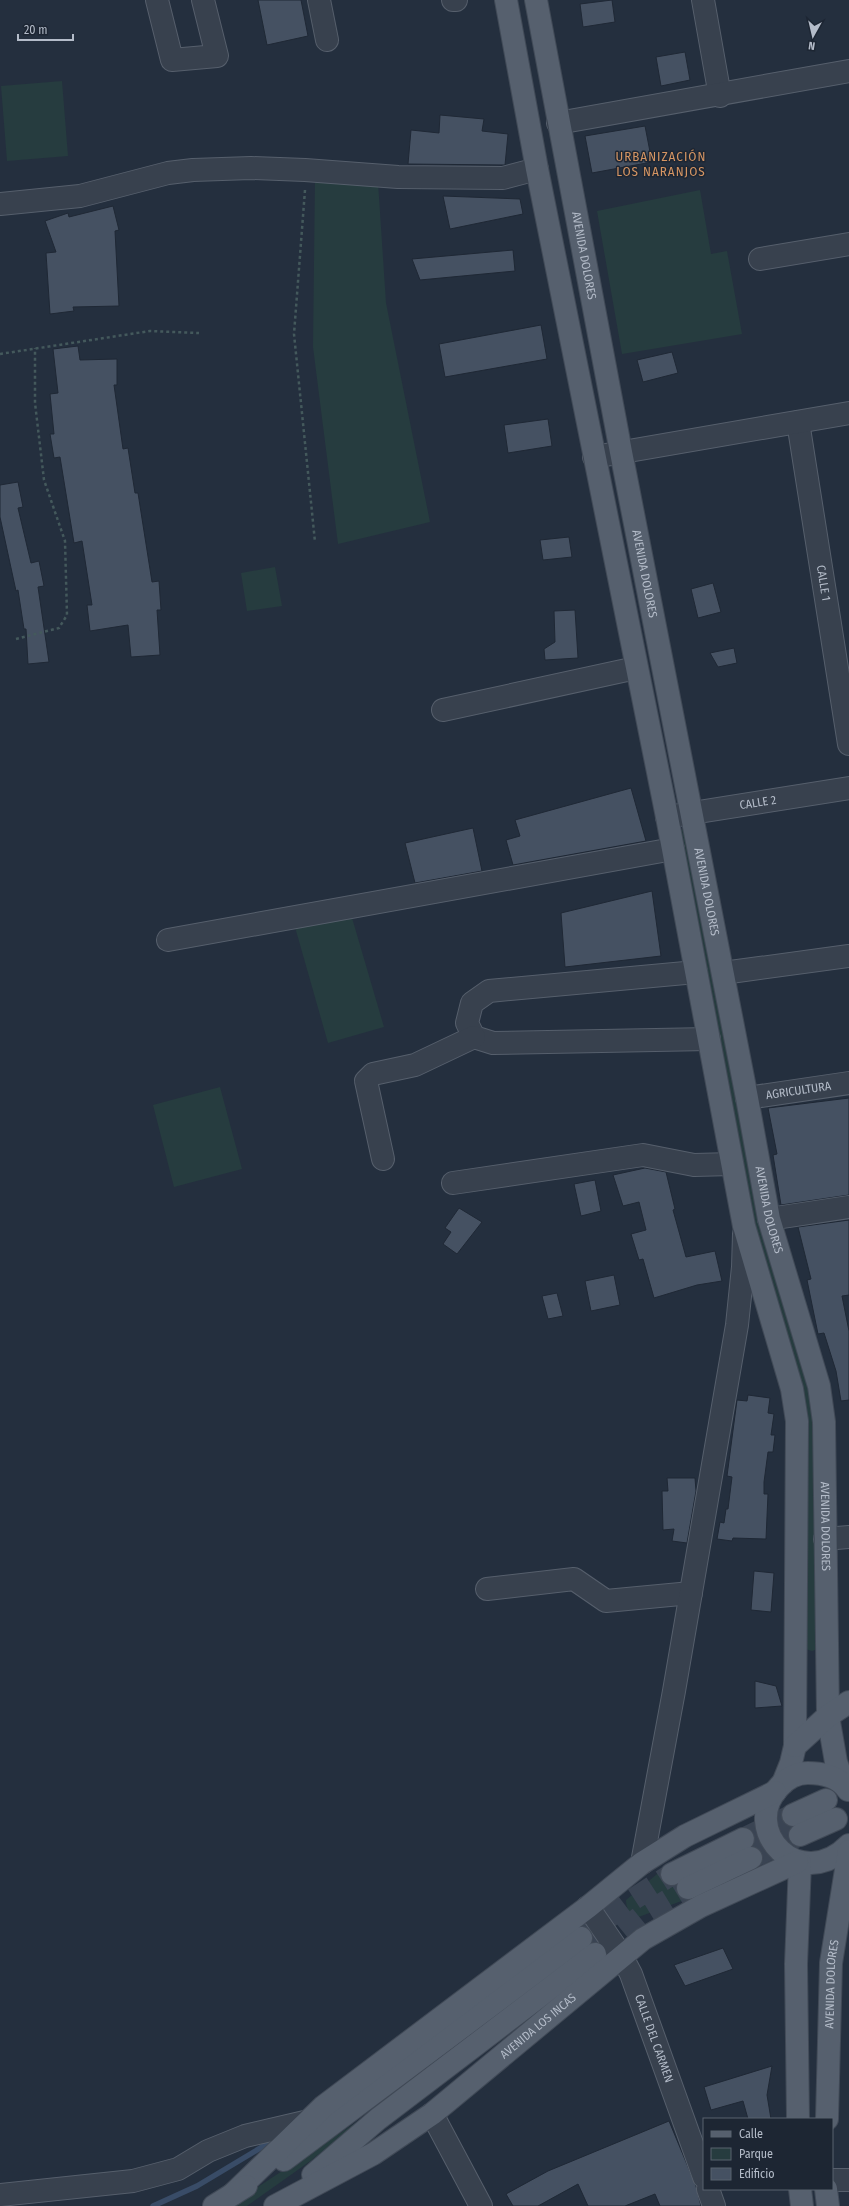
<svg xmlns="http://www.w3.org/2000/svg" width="849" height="2206" font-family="'Fira Sans Condensed',sans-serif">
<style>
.green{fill:#263c3f}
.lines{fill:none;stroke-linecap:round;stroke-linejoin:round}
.stream{stroke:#394c67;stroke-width:5.5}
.building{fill:#455162;stroke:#1f2835}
.major-tunnel{stroke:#3a4453;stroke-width:22;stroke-dasharray:22 11;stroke-linecap:butt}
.minor-casing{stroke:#565f6c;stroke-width:24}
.major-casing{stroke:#414a57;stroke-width:24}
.path{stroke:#44595c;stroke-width:2.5;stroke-dasharray:3 3;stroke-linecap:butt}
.minor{stroke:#38414e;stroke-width:22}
.major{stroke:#56606e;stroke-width:22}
.labels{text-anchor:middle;stroke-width:3;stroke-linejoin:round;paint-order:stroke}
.street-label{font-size:12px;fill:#b4bcc9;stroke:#1d2633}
.neighbourhood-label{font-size:13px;letter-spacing:1px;fill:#d59563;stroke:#1d2633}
</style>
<rect width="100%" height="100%" fill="#242f3e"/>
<!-- green -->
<path class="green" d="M 62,81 L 68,156 L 7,161 L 1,86 Z
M 315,177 L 378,182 L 386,303 L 430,522 L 338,544 L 313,347 Z
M 700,190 L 711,254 L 727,251 L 742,334 L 622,354 L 597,211 Z
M 275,567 L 282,606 L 247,611 L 241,573 Z
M 689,828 L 817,1422 L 818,1649 L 812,1651 L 805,1649 L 806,1421 L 752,1224 L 680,830 Z
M 350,911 L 384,1027 L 328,1043 L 295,927 Z
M 220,1087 L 242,1169 L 174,1187 L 153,1105 Z
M 675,1859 L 668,1869 C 671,1892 683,1891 703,1893 L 636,1918 C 629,1914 626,1907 626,1900 Z
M 372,2112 L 309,2162 L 247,2206 L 229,2206 Z"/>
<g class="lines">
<!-- stream -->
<path class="stream" d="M 153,2206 L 197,2186 L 277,2138"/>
</g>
<!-- building -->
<path class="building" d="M 258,0 L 301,0 L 308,36 L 267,45 Z
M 612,0 L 615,22 L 583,27 L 580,4 Z
M 685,52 L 690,80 L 661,86 L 656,57 Z
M 440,115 L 484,119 L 482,131 L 508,134 L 505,165 L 408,164 L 411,130 L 439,133 Z
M 645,126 L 652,162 L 592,173 L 585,136 Z
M 443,196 L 520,199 L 523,214 L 450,229 Z
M 113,206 L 119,230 L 115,231 L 119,306 L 73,307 L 74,311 L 50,314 L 46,253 L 56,252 L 45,221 L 68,213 L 69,217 Z
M 513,250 L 515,271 L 420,280 L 412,259 Z
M 541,325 L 547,359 L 445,377 L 439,344 Z
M 78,346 L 80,360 L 117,359 L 117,385 L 114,385 L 123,449 L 128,448 L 135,493 L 138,493 L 152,582 L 159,581 L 161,610 L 157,610 L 160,655 L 131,657 L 128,625 L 90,631 L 87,605 L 92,605 L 82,541 L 74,543 L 60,457 L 54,458 L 50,434 L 54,434 L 50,394 L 58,393 L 53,349 Z
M 672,352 L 678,373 L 643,382 L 637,360 Z
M 548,419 L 552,446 L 508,453 L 504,425 Z
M 18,482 L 23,507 L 18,508 L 31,563 L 39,561 L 44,586 L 38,587 L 49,662 L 28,664 L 26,629 L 24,629 L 18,590 L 16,591 L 0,517 L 0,485 Z
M 569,537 L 572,557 L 543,560 L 540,540 Z
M 713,583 L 721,612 L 698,618 L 691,589 Z
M 575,610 L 578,658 L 545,660 L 544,649 L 555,642 L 554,611 Z
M 734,648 L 737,663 L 718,667 L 710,653 Z
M 631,788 L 646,841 L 513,865 L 506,840 L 520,836 L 515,820 Z
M 473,828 L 482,871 L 415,883 L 405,843 Z
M 652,891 L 661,956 L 565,967 L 561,913 Z
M 849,1098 L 849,1195 L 781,1205 L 773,1155 L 777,1154 L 768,1108 Z
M 645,1168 L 666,1172 L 675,1209 L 673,1210 L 686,1257 L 715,1251 L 722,1281 L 697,1285 L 654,1298 L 643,1259 L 639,1260 L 631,1234 L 646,1230 L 639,1202 L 623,1206 L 613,1175 Z
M 595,1180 L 601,1211 L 581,1216 L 574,1184 Z
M 459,1208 L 482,1222 L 457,1254 L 443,1244 L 451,1232 L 445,1228 Z
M 849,1220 L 849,1295 L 842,1296 L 849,1331 L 849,1400 L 841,1401 L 836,1371 L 824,1333 L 818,1334 L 807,1280 L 811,1279 L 798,1227 Z
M 614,1275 L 620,1305 L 591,1311 L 585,1281 Z
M 557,1293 L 563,1316 L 548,1319 L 542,1296 Z
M 748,1395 L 770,1398 L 768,1413 L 774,1414 L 771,1435 L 775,1435 L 773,1452 L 768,1452 L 764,1482 L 764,1494 L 768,1494 L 766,1539 L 733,1538 L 732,1541 L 717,1539 L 720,1522 L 724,1523 L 726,1509 L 728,1509 L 732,1477 L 727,1476 L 737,1400 L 747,1401 Z
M 667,1478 L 695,1478 L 696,1491 L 687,1543 L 672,1541 L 674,1529 L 663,1530 L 662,1491 L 668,1491 Z
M 754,1571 L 774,1573 L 771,1612 L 751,1610 Z
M 755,1681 L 776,1686 L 782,1706 L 755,1708 Z
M 723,1948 L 733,1969 L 685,1986 L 674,1965 Z
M 772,2066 L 767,2095 L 771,2119 L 748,2119 L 743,2101 L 711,2110 L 704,2087 Z
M 669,2121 L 696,2186 L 701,2206 L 660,2206 L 655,2194 L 625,2206 L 588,2206 L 578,2184 L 538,2206 L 513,2206 L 506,2194 L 548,2171 Z"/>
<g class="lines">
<!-- major-tunnel -->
<path class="major-tunnel" d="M 743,1839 L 793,1815
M 751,1858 L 800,1835
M 581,1938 L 629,1902 L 672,1874
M 597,1952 L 640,1917 L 688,1888"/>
<!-- minor casing -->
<g class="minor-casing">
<g id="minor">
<path d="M 157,0 L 172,60 L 217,56 L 203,0"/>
<path d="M 319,0 L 327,40"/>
<path d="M 453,0 L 456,0"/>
<path d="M 703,0 L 720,96"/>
<path d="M 558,123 L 849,71"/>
<path d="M 0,204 L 80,196 L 168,173 L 193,170 L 251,168 L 305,170 L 398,177 L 503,178 L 537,169"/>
<path d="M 760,259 L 849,244"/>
<path id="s1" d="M 798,422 L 849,744"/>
<path d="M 594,457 L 849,413"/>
<path d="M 443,710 L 636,668"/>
<path id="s2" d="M 667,817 L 849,788"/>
<path d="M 168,940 L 673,849"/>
<path d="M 696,972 L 489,991 L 472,1003 L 467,1023 L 474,1037 L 493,1043 L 709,1039"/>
<path d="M 723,973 L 849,956"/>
<path id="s3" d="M 747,1098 L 849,1083"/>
<path d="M 383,1159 L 366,1081 L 373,1074 L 415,1065 L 474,1037"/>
<path d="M 453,1183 L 643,1155 L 694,1165 L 732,1164"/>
<path d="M 769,1219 L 849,1207"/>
<path d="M 825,1539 L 849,1537"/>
<path d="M 487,1589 L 574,1579 L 606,1601 L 691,1593"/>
<path d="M 642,1863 L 674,1691 L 737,1325 L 743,1267 L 744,1234"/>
<path id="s4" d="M 588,1907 L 621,1955 L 631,1974 L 704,2177"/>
<path d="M 432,2114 L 481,2206"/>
<path d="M 832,2180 L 849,2180"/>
<path d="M 708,2189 L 714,2206"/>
<path d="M 0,2195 L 133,2181 L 178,2169 L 208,2151 L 245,2136 L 309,2121"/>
</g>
</g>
<!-- major casing -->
<g class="major-casing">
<g id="major">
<path d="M 506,0 L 537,169 L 667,817 L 744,1226 L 792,1389 L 797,1421 L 795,1746 L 791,1763 L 783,1783"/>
<path id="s5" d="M 536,0 L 621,452 L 747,1098 L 769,1219 L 819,1386 L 824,1422 L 828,1716 L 836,1762 L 844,1784"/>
<path d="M 795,1746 L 828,1716 L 849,1702"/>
<path d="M 848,1790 C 839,1777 824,1773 808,1773 C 796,1773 787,1778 779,1787 C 739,1829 799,1895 849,1845"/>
<path d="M 793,1815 L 826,1800"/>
<path d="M 800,1835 L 836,1819"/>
<path d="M 672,1874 L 743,1839"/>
<path d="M 688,1888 L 751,1858"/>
<path d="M 798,2119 L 796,1964 L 800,1863"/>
<path id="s6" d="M 827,2119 L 831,1963 L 849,1851"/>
<path d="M 284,2160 L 581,1938"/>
<path d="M 313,2175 L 378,2119 L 595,1954"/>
<path d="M 800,2189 L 802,2206"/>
<path d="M 826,2189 L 828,2206"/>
<path d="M 233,2194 L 324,2106 L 588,1907 L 642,1863 L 685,1836 L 775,1792"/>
<path d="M 214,2206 L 246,2186"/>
<path id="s7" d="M 275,2206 L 373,2154 L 432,2114 L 643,1939 L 701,1906 L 797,1862"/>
</g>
</g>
<!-- path -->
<path class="path" d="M 305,190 L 294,334 L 315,542
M 0,354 L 150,331 L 199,333
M 16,639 L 59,628 L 67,615 L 65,541 L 44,480 L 35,403 L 35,348"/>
<!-- minor -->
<use href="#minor" class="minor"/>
<!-- major -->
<use href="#major" class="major"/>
</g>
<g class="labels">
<!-- street labels -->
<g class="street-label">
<text dy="4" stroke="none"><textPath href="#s5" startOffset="260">AVENIDA DOLORES</textPath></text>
<text dy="4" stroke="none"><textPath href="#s5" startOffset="584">AVENIDA DOLORES</textPath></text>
<text dy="4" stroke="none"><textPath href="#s1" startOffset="163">CALLE 1</textPath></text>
<text dy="4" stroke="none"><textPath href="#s2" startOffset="92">CALLE 2</textPath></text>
<text dy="4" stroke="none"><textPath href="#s5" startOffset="908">AVENIDA DOLORES</textPath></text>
<text dy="4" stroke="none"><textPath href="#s3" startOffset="52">AGRICULTURA</textPath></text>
<text dy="4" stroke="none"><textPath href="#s5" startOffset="1232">AVENIDA DOLORES</textPath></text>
<text dy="4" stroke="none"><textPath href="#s5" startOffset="1556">AVENIDA DOLORES</textPath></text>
<text dy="4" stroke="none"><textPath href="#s6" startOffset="135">AVENIDA DOLORES</textPath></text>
<text dy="4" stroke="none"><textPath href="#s7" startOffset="320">AVENIDA LOS INCAS</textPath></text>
<text dy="4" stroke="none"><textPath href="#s4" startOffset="148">CALLE DEL CARMEN</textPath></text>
</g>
<!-- neighbourhood labels -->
<g class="neighbourhood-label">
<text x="661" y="161">URBANIZACIÓN<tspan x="661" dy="15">LOS NARANJOS</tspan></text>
</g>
</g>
<!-- legend -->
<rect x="703" y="2118" width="130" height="72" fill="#1d2633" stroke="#59626f"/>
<rect x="711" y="2131" width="20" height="6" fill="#56606e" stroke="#59626f"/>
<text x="739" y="2138" font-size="12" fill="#b4bcc9">Calle</text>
<rect x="711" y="2148" width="20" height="12" fill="#263c3f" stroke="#59626f"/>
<text x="739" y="2158" font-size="12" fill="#b4bcc9">Parque</text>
<rect x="711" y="2168" width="20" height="12" fill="#455162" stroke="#59626f"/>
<text x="739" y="2178" font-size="12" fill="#b4bcc9">Edificio</text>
<!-- north arrow -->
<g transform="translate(813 36) rotate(188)" stroke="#1d2633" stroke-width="3" paint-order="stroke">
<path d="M0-3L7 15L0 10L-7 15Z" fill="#b4bcc9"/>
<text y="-6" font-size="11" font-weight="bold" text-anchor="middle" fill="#b4bcc9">N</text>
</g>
<!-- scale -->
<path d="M18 34v6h55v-6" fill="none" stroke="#b4bcc9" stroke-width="2"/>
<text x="24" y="34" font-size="12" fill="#b4bcc9" stroke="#1d2633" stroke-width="3" paint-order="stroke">20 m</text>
</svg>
